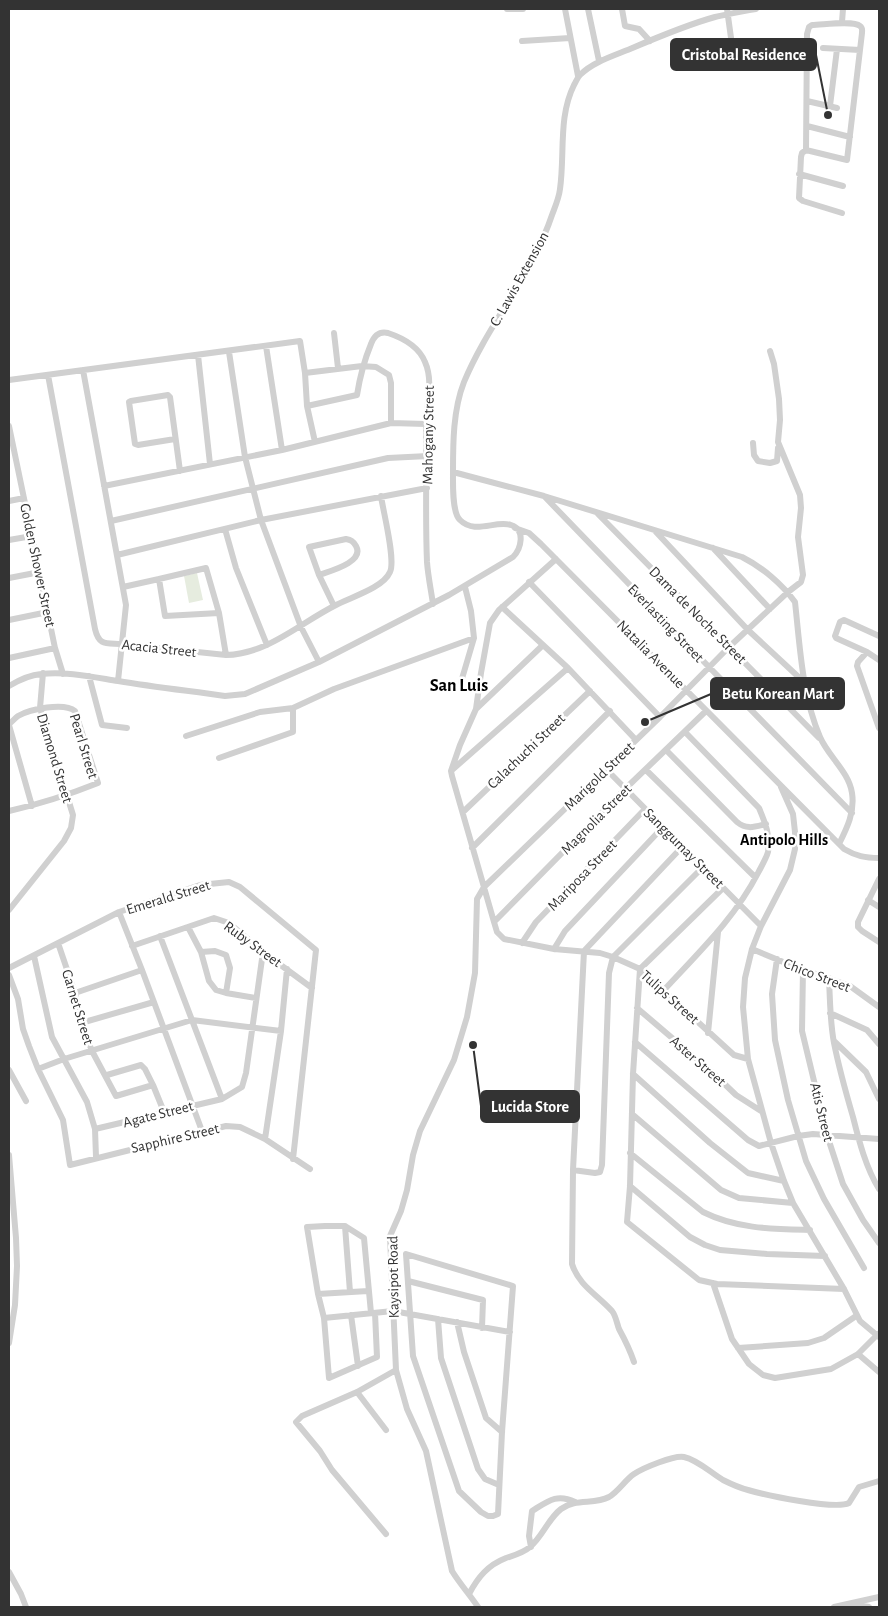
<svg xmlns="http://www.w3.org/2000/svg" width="888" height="1616" font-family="'Alegreya Sans',sans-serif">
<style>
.green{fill:#e6ecdf}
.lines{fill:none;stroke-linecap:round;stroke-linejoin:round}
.minor{stroke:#d0d0d0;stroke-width:6}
.labels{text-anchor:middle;stroke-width:5;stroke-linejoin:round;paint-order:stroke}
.street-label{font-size:15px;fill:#333;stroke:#fff}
.neighbourhood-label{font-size:16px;font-weight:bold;fill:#000;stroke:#fff}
.quarter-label{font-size:18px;font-weight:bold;fill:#000;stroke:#fff}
.leader{fill:none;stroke:#333;stroke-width:2}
.callout-dot{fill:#333;stroke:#fff;stroke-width:2}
.callout{fill:#333;stroke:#333;stroke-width:2}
.callout-label{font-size:16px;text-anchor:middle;font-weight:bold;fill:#fff}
</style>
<rect width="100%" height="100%" fill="#fff"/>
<!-- green -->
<path class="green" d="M 197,573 L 203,600 L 189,603 L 184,576 Z"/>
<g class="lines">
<!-- minor -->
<path class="minor" d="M 507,9 L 523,9
M 565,9 L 578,76
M 588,9 L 599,61
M 622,9 L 625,26 L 639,29 L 650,41
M 727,9 L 732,45 L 738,52 L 752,57
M 842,22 L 843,9
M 522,41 L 570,38
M 823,48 L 860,50
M 807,101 L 837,108
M 830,106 L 837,49
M 807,126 L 850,137
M 806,150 L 847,160 L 862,33 C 862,30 863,28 860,26 C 853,20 822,25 812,25 L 809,27 L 807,34 L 806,150 L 802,153 L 801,157 L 799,198 L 803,201 L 842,213
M 799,174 L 843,186
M 334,333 L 338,368
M 266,346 L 282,450
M 229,352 L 245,457 L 261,520 L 301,627 L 319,662
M 198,355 L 210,464
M 83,370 L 126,605 L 118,681
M 305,373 L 362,366 L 376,367 L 389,375 L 391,383 L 391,423
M 48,375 L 95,629 C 99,646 106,643 121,644 L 226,655 C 268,654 300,623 336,605 C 351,597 383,588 390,572 C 396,560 383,511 381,496
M 9,380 L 300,341 L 305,373 L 307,406 L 315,442
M 307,406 L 357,395 C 360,376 364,361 371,344 C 374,336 379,331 388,333 C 403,338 419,347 425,362 C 434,382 426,405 426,426 C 427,471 425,517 427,562 C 428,576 431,590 433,604
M 9,426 L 55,648 L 63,674
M 175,439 L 138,445 L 135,444 L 129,402 L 131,401 L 168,395 L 170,397 L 180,471
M 753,443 L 754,455 L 758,461 L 770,463 L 777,461 L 778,448
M 453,472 L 544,496 L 742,557 C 762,567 782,584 795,602 C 800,647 802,695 820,737 C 828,756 849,772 852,793 C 855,812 847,828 839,844
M 104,486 L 282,450 L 391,423 L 426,424
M 545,497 L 709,667 L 852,813
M 9,501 L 24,498
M 598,514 L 819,738
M 111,521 L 388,458 L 428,456
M 515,528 L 529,533 L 541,544 L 844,849 C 856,856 865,858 879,858
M 225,529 L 236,568 L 267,645
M 656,532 L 748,630 L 805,683
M 9,540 L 32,536
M 713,548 L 770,609
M 117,555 L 261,520 L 427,488
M 319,575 C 330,571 365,562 356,546 C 353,541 351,540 346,539 L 309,547 L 319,575 L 334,606
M 9,578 L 40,572
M 529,582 L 660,717
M 123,587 L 159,579
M 502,607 L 568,668 L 636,740
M 219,613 L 165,616 L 159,579 L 206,568 L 219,613 L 226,655
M 9,620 L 48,612
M 879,636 L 844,620 L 840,622 L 835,636 L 836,638 L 867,652 L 879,660
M 867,652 L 858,662 L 857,666 L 879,728
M 9,658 L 55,648
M 89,676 L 102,725 L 127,728
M 461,682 L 474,638 L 471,611 L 465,587
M 9,686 C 19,680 29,675 41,674 C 66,671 93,677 118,681 C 154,687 190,691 225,696 L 245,694 L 319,662 L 449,595 L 513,557 C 521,549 526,530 511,525 C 495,520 475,535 460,520 C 452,513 453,484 453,472 C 453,443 453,410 464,382 C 488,324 532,275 552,215 C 555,207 559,198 560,189 C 565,154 558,117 574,85 C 576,82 577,78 580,75 C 593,62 613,56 630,49 C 658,37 686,25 715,17 C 729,14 742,11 756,9
M 476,709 L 543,645
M 706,711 L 625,789 L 494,922 L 497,932 L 504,939 L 554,949 L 600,953 L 613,957 L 640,969 L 734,1055 L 748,1059
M 9,724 C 12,722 15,718 18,716 C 30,709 64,702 75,711 L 98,783 C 68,795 40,804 9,811
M 9,725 L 32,806
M 186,736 L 260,712 L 293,708 L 334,689 L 474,638
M 666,750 L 737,822 C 747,830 754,827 766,824
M 219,758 L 293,732 L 293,708
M 606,769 L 761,926
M 452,770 L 568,668
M 646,770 L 755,877
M 781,787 L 793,814 L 795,832 L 795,849 L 790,870 L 761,926 L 752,949 L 745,978 L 743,1007 L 748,1059 L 771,1143 L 784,1181 L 793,1203 L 844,1289 L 860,1321 L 879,1337
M 463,812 L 590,691
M 472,848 L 610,711
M 879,879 L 858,922 L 858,927 L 862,931 L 879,942
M 723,888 L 640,969 L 633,1074 L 630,1186 L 627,1222 L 699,1280 L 717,1284 L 844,1289
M 868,900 L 879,907
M 9,910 L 64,841 L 71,828 L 73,815 L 40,708 L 43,673
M 119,912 L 142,970 L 202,1131
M 494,922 L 452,776 L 451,771 L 460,745 L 476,709 L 481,673 L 490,623 L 499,610 L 556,559
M 188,927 L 201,952 L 209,981 L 216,990 L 226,993 L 230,968 L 226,955 L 215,951 L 201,952
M 160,936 L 222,1099
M 58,943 L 75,993 L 81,1023 L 92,1051 L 116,1096 L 153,1085 L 145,1069 L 141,1065 L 107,1075
M 522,943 L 536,922 L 645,809
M 132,946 L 214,918 L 229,923 L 263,952 L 312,988
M 554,949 L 565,931 L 663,827
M 752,949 L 793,966 L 850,986 L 879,1007
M 34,956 L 52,1037 L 87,1102 L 95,1129 L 96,1157
M 777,959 L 772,994 L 775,1040 L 788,1100 L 806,1161 L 824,1199 L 864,1268
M 9,968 L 119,912 L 200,885 L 229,882 L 240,887 L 316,950 L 293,1159
M 803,969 L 802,1031 L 827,1135 L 843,1184 L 863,1220 L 879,1243
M 9,975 L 18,999 L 23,1029 L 29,1046 L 38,1069 L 63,1120 L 70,1165 L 226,1126 L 240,1127 L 265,1139 L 310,1169
M 829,978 C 830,1000 830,1022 834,1043 C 839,1068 846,1093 853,1117 C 859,1141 866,1168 879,1189
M 664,990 C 698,953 735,918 758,873 C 761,867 766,859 768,852 C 771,837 765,822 759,808 L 685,732
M 75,993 L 142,970
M 226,993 L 256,998
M 637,1008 L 712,1072 L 736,1095 L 761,1111
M 830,1013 L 867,1030 L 879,1044
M 81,1023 L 154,1002
M 708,1033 L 718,932
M 834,1041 L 866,1072 L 879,1099
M 635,1042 L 748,1140 L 759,1146 L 798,1136 L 813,1134 L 879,1139
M 38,1069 L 64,1059 L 192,1020 L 281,1031
M 9,1070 L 26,1101
M 633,1074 L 710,1143 L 748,1173 L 784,1181
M 153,1085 L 164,1112
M 632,1114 L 721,1190 L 739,1198 L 793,1203
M 95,1129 L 222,1099 L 242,1087 L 246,1073 L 263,952
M 265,1139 L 281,1031 L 287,969
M 630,1153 L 703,1212 C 737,1229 773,1229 810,1230
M 9,1155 L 16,1238 L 17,1266 L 15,1305 L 9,1343
M 573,1170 L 595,1173 L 600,1172 L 602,1165 L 609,973 L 613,957 L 703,867
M 630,1186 L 690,1237 L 705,1245 L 720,1250 L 767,1254 L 825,1256
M 345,1226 L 350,1292
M 406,1254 L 513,1286 L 502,1432 L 498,1514 L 493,1516 L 488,1516 L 481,1512 L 459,1491 L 413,1356 Z
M 408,1281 L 483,1300 L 482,1328
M 713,1283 L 732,1339 L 749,1364 L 763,1375 L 775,1378 L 831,1369 L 858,1354 L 878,1334
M 318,1294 L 368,1291
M 371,1313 L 364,1238 L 345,1226 L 325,1226 L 307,1227 L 318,1294 L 324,1318 L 329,1378 L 377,1357 L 375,1313
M 351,1315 L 358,1366
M 324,1318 L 393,1311 L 510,1332
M 438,1319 L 441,1358 L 478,1469 L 485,1479 L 499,1485
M 457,1322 L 464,1352 L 486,1418 L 502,1432
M 738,1348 L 808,1343 L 824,1338 L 856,1316
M 858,1354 L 879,1372
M 634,1362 C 630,1350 625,1340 619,1329 C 617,1324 616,1316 612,1311 C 598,1295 579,1286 572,1264 L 573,1170 L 584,951 L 682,847
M 357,1392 L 386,1430
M 386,1534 L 332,1470 L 320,1451 L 296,1422 L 302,1416 L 357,1392 L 396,1370
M 531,1547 L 529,1536 L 532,1511 C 548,1501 557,1493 575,1502
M 9,1572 L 21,1594 L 26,1607
M 469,1594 C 478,1577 488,1565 506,1558 C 515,1555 523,1553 530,1547 C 543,1536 548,1519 561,1509 C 576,1498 594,1505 609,1497 C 619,1491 625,1480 634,1474 C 643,1468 674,1455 684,1457 C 698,1460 711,1473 723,1480 C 731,1484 740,1488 748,1490 C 765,1495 835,1510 849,1503 L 859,1487 L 879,1481
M 853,1604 L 869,1607
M 478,1607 C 470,1595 460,1584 452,1571 L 426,1451 L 407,1409 L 396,1370 L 390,1236 L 401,1211 L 407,1190 L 413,1155 L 420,1131 L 454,1060 L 467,1017 L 475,973 L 477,899 L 484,887 L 660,717 L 729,647 L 788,592 L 801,582 L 803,575 L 798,537 L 801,508 L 800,495 L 778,442 L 780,420 L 779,399 L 774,364 L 770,351
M 834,1607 L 879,1597"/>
</g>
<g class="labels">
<!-- street labels -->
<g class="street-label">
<text transform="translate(519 279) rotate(-61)" y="5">C. Lawis Extension</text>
<text transform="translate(428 435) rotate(-89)" y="5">Mahogany Street</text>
<text transform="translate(38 565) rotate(78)" y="5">Golden Shower Street</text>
<text transform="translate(698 615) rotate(45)" y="5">Dama de Noche Street</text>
<text transform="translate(666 623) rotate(46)" y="5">Everlasting Street</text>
<text transform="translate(159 648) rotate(6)" y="5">Acacia Street</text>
<text transform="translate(651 654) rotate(45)" y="5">Natalia Avenue</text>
<text transform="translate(84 746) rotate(73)" y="5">Pearl Street</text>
<text transform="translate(526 751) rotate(-44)" y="5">Calachuchi Street</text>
<text transform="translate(55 758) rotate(73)" y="5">Diamond Street</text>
<text transform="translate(599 776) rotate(-44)" y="5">Marigold Street</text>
<text transform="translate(596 819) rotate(-45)" y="5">Magnolia Street</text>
<text transform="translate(684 848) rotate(45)" y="5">Sanggumay Street</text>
<text transform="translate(582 875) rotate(-46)" y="5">Mariposa Street</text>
<text transform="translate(168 897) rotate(-17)" y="5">Emerald Street</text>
<text transform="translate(253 944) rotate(36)" y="5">Ruby Street</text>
<text transform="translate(817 975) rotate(21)" y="5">Chico Street</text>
<text transform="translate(670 997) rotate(42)" y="5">Tulips Street</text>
<text transform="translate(78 1007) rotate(73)" y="5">Garnet Street</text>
<text transform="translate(698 1061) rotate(41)" y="5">Aster Street</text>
<text transform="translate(822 1112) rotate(76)" y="5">Atis Street</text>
<text transform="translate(158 1114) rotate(-14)" y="5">Agate Street</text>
<text transform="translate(175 1138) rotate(-13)" y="5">Sapphire Street</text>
<text transform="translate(393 1277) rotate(-91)" y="5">Kaysipot Road</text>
</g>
<!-- neighbourhood labels -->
<g class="neighbourhood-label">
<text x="784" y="845">Antipolo Hills</text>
</g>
<!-- quarter labels -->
<g class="quarter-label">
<text x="459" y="691">San Luis</text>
</g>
</g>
<!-- callouts -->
<path class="leader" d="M828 115L816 55M645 722L711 694M473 1045L481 1106"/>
<g class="callout-dot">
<circle cx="828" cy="115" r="5"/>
<circle cx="645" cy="722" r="5"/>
<circle cx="473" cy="1045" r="5"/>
</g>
<g class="callout">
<rect x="671" y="39" width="145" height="31" rx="5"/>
<rect x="711" y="678" width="133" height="31" rx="5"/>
<rect x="481" y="1091" width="98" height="31" rx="5"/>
</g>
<g class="callout-label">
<text x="744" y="60">Cristobal Residence</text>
<text x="778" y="699">Betu Korean Mart</text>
<text x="530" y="1112">Lucida Store</text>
</g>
<!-- border -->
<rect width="888" height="1616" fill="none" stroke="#333333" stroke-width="20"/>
</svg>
